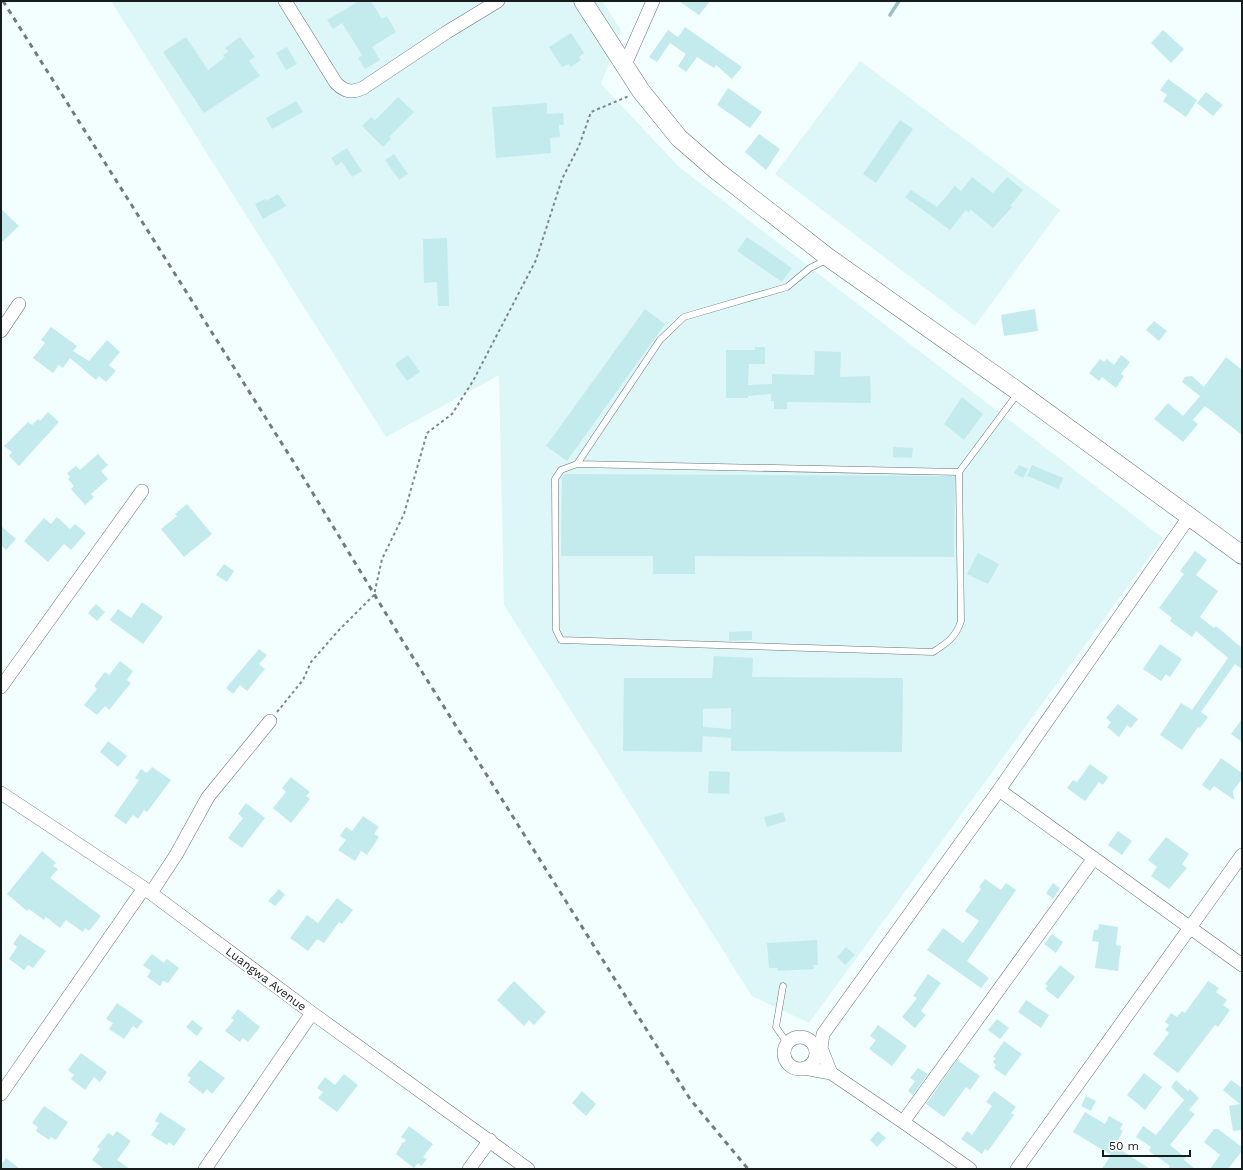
<svg xmlns="http://www.w3.org/2000/svg" width="1243" height="1170" font-family="'Work Sans',sans-serif">
<style>
.built{fill:#ddf6f8}
.lines{fill:none;stroke-linecap:round;stroke-linejoin:round}
.stream{stroke:#9bc1c4;stroke-width:3.5}
.building{fill:#c3ebee;fill-rule:evenodd}
.lane-casing{stroke:#677476;stroke-width:7}
.street-casing{stroke:#677476;stroke-width:14}
.secondary-casing{stroke:#677476;stroke-width:19}
.path{stroke:#7e8687;stroke-width:2;stroke-dasharray:3 3;stroke-linecap:butt}
.lane{stroke:#fff;stroke-width:6}
.street{stroke:#fff;stroke-width:13}
.secondary{stroke:#fff;stroke-width:18}
.rail{stroke:#737b7c;stroke-width:3;stroke-dasharray:5 5;stroke-linecap:butt}
.labels{text-anchor:middle;stroke-width:4;stroke-linejoin:round;paint-order:stroke}
.street-label{font-size:12px;fill:#171c1d;stroke:#fff}
</style>
<rect width="100%" height="100%" fill="#f2feff"/>
<!-- built -->
<path class="built" d="M 111,1 L 602,1 L 621,30 L 601,84 L 679,167 L 1163,538 L 809,1023 L 752,996 L 504,605 L 499,375 L 386,437 Z
M 860,61 L 1060,210 L 975,326 L 775,174 Z"/>
<g class="lines">
<!-- stream -->
<path class="stream" d="M 890,15 L 899,1"/>
</g>
<!-- building -->
<path class="building" d="M 359,1 L 371,1 L 382,19 L 387,16 L 396,32 L 372,47 L 380,60 L 365,69 L 358,58 L 362,55 L 342,23 L 333,29 L 327,20 Z
M 679,1 L 710,1 L 699,15 Z
M 685,27 L 742,67 L 732,79 L 716,65 L 714,68 L 697,57 L 686,72 L 678,66 L 686,54 L 670,43 L 657,62 L 649,57 L 668,30 L 678,37 Z
M 1163,30 L 1184,49 L 1171,63 L 1151,43 Z
M 571,33 L 584,53 L 579,57 L 581,60 L 571,67 L 569,64 L 562,67 L 549,47 Z
M 186,37 L 208,70 L 225,57 L 223,55 L 228,52 L 225,48 L 240,37 L 255,57 L 249,61 L 260,76 L 204,113 L 163,52 Z
M 287,47 L 297,64 L 286,70 L 276,53 Z
M 1168,79 L 1197,100 L 1186,117 L 1163,101 L 1167,95 L 1160,90 Z
M 728,88 L 762,112 L 750,128 L 717,105 Z
M 1206,92 L 1223,105 L 1213,116 L 1197,103 Z
M 398,97 L 414,112 L 389,137 L 391,139 L 383,147 L 362,126 L 371,117 L 375,120 Z
M 296,101 L 303,112 L 272,129 L 266,118 Z
M 547,103 L 547,114 L 563,113 L 564,125 L 559,125 L 560,137 L 550,138 L 551,153 L 496,158 L 492,107 Z
M 900,120 L 913,129 L 876,183 L 863,174 Z
M 759,134 L 780,149 L 766,170 L 745,152 Z
M 347,148 L 362,171 L 352,177 L 342,162 L 336,166 L 331,158 Z
M 394,154 L 408,174 L 399,180 L 385,160 Z
M 972,177 L 993,193 L 1007,177 L 1023,190 L 1010,206 L 1012,207 L 993,228 L 971,210 L 968,213 L 966,210 L 950,230 L 905,197 L 911,190 L 937,207 L 955,186 L 961,191 Z
M 278,194 L 286,206 L 263,219 L 255,204 L 265,199 L 266,201 Z
M 1,209 L 19,226 L 1,243 Z
M 747,237 L 792,268 L 782,282 L 737,251 Z
M 447,238 L 449,306 L 438,306 L 437,282 L 424,283 L 423,239 Z
M 645,309 L 665,324 L 567,461 L 546,446 Z
M 1035,309 L 1038,331 L 1004,336 L 1001,315 Z
M 1154,321 L 1167,331 L 1159,341 L 1146,330 Z
M 51,327 L 77,346 L 73,351 L 89,361 L 107,340 L 120,352 L 109,365 L 116,371 L 106,382 L 99,376 L 96,380 L 70,358 L 63,368 L 59,365 L 53,373 L 33,358 L 45,343 L 41,340 Z
M 755,347 L 765,347 L 765,364 L 749,364 L 748,385 L 772,384 L 772,374 L 814,375 L 815,351 L 841,352 L 840,377 L 870,376 L 871,403 L 787,402 L 787,409 L 774,409 L 774,401 L 771,401 L 771,394 L 748,396 L 748,398 L 726,398 L 726,350 L 755,350 Z
M 408,355 L 420,372 L 407,381 L 395,364 Z
M 1121,355 L 1130,362 L 1121,374 L 1124,376 L 1116,388 L 1102,377 L 1099,381 L 1089,373 L 1100,359 L 1104,362 L 1107,359 L 1114,365 Z
M 1226,357 L 1242,370 L 1242,435 L 1205,406 L 1193,420 L 1198,424 L 1183,442 L 1154,419 L 1168,403 L 1183,416 L 1200,396 L 1182,382 L 1185,377 L 1192,376 L 1204,387 Z
M 962,397 L 983,414 L 964,440 L 944,424 Z
M 48,412 L 59,422 L 19,466 L 9,456 L 12,452 L 4,446 L 28,422 L 32,425 L 38,419 L 40,421 Z
M 893,447 L 913,448 L 912,458 L 893,457 Z
M 98,454 L 108,465 L 101,471 L 108,479 L 91,494 L 94,497 L 85,505 L 71,489 L 74,486 L 68,479 L 70,477 L 67,473 L 76,466 L 80,470 Z
M 1019,465 L 1028,469 L 1023,478 L 1014,473 Z
M 1032,465 L 1063,478 L 1059,489 L 1027,476 Z
M 564,474 L 955,476 L 954,557 L 695,556 L 695,574 L 653,574 L 653,556 L 561,556 L 562,477 Z
M 187,504 L 212,534 L 184,557 L 161,529 L 177,516 L 175,514 Z
M 57,517 L 70,529 L 75,524 L 86,533 L 71,550 L 64,544 L 48,562 L 24,541 L 44,518 L 51,524 Z
M 1,526 L 16,539 L 6,550 L 1,545 Z
M 1195,551 L 1207,560 L 1196,575 L 1218,591 L 1200,617 L 1214,628 L 1216,626 L 1242,648 L 1242,669 L 1235,664 L 1201,712 L 1208,717 L 1200,728 L 1198,727 L 1182,750 L 1160,735 L 1181,703 L 1192,710 L 1228,658 L 1196,631 L 1192,637 L 1170,621 L 1172,618 L 1159,608 L 1184,574 L 1180,571 Z
M 978,553 L 999,564 L 988,584 L 967,574 Z
M 224,564 L 234,571 L 227,582 L 216,575 Z
M 142,602 L 163,617 L 143,644 L 110,620 L 118,609 L 131,618 Z
M 96,604 L 105,612 L 97,621 L 88,613 Z
M 752,631 L 752,640 L 729,641 L 729,632 Z
M 1160,644 L 1182,659 L 1170,677 L 1166,674 L 1161,681 L 1143,669 Z
M 259,649 L 267,655 L 259,664 L 265,669 L 247,691 L 240,685 L 233,694 L 226,688 Z
M 714,656 L 753,658 L 752,677 L 903,678 L 902,752 L 731,751 L 731,738 L 703,736 L 702,752 L 623,751 L 624,678 L 712,678 ZM 731,708 L 731,729 L 703,727 L 703,709 Z
M 120,661 L 133,671 L 127,680 L 131,683 L 109,710 L 105,706 L 97,715 L 84,705 L 97,689 L 94,686 L 105,672 L 109,675 Z
M 1118,704 L 1138,719 L 1131,728 L 1127,725 L 1119,737 L 1107,727 L 1111,722 L 1106,718 Z
M 1242,719 L 1242,742 L 1231,734 Z
M 108,741 L 127,756 L 118,767 L 100,752 Z
M 1221,758 L 1242,773 L 1242,779 L 1233,791 L 1234,800 L 1214,786 L 1210,791 L 1202,785 Z
M 1090,764 L 1108,777 L 1103,785 L 1099,782 L 1085,801 L 1067,788 L 1073,780 L 1077,782 Z
M 152,767 L 171,780 L 147,812 L 144,810 L 138,819 L 133,815 L 126,824 L 114,816 L 139,780 L 135,778 L 141,769 L 147,773 Z
M 709,771 L 730,772 L 729,794 L 708,793 Z
M 291,777 L 310,792 L 306,796 L 310,799 L 291,823 L 273,808 L 286,792 L 282,788 Z
M 246,803 L 265,818 L 242,848 L 228,838 L 243,818 L 238,814 Z
M 783,812 L 786,821 L 767,827 L 764,817 Z
M 363,816 L 379,827 L 374,834 L 379,837 L 367,855 L 361,851 L 355,861 L 338,850 L 346,840 L 340,836 L 346,827 L 352,831 Z
M 1118,831 L 1132,841 L 1122,855 L 1108,845 Z
M 1166,837 L 1189,854 L 1182,864 L 1187,868 L 1169,889 L 1151,876 L 1157,867 L 1148,860 Z
M 42,851 L 56,863 L 53,866 L 58,869 L 50,878 L 101,916 L 89,931 L 85,928 L 83,932 L 66,920 L 60,928 L 46,917 L 44,920 L 29,909 L 27,911 L 7,894 Z
M 985,879 L 1001,890 L 1006,883 L 1016,890 L 967,961 L 989,978 L 981,988 L 927,950 L 943,928 L 963,943 L 979,921 L 965,911 L 981,889 L 979,887 Z
M 1053,883 L 1060,888 L 1053,899 L 1046,893 Z
M 279,889 L 285,895 L 275,906 L 268,901 Z
M 337,898 L 353,910 L 342,924 L 339,922 L 324,943 L 317,939 L 308,951 L 290,938 L 307,915 L 318,923 Z
M 1099,924 L 1118,927 L 1116,945 L 1121,946 L 1118,971 L 1095,968 L 1099,942 L 1092,941 L 1094,930 L 1098,930 Z
M 20,934 L 46,951 L 33,968 L 28,965 L 24,970 L 9,959 L 17,947 L 13,944 Z
M 1052,934 L 1063,942 L 1056,953 L 1044,944 Z
M 817,940 L 818,965 L 813,965 L 814,969 L 778,971 L 777,968 L 769,968 L 767,943 Z
M 846,947 L 855,955 L 845,965 L 837,957 Z
M 152,954 L 164,963 L 167,959 L 179,968 L 168,983 L 163,981 L 160,986 L 147,977 L 151,971 L 143,965 Z
M 1060,965 L 1075,977 L 1058,999 L 1045,989 L 1048,986 L 1045,984 Z
M 928,974 L 941,983 L 921,1011 L 926,1015 L 915,1028 L 902,1017 L 917,998 L 913,996 Z
M 514,981 L 546,1012 L 534,1025 L 529,1020 L 524,1026 L 497,1000 Z
M 1208,981 L 1219,988 L 1216,992 L 1227,1000 L 1223,1005 L 1230,1010 L 1218,1027 L 1215,1025 L 1178,1073 L 1153,1054 L 1169,1033 L 1165,1030 L 1169,1025 L 1165,1022 L 1171,1013 L 1177,1017 L 1182,1011 L 1185,1013 Z
M 1026,1000 L 1049,1015 L 1041,1028 L 1018,1012 Z
M 117,1003 L 143,1021 L 137,1029 L 133,1026 L 124,1039 L 109,1029 L 113,1023 L 106,1019 Z
M 238,1009 L 260,1027 L 248,1042 L 243,1038 L 240,1042 L 225,1031 L 234,1020 L 231,1018 Z
M 997,1019 L 1009,1028 L 1000,1039 L 988,1030 Z
M 192,1020 L 203,1028 L 197,1036 L 186,1027 Z
M 878,1025 L 907,1046 L 892,1066 L 869,1049 L 876,1040 L 870,1036 Z
M 1004,1041 L 1022,1054 L 1005,1076 L 994,1068 L 996,1065 L 993,1062 L 996,1058 L 993,1057 Z
M 81,1053 L 107,1072 L 100,1082 L 94,1077 L 85,1090 L 71,1079 L 74,1075 L 68,1070 Z
M 200,1060 L 225,1078 L 212,1094 L 207,1089 L 203,1094 L 188,1082 L 191,1078 L 187,1075 Z
M 957,1060 L 980,1076 L 970,1090 L 966,1087 L 944,1117 L 926,1104 Z
M 918,1068 L 928,1074 L 913,1095 L 908,1091 L 915,1081 L 910,1078 Z
M 1144,1073 L 1162,1087 L 1145,1110 L 1127,1095 Z
M 344,1074 L 358,1085 L 337,1112 L 318,1098 L 323,1092 L 317,1088 L 325,1077 L 335,1085 Z
M 1176,1080 L 1188,1091 L 1190,1089 L 1199,1098 L 1189,1110 L 1195,1114 L 1170,1145 L 1186,1158 L 1184,1160 L 1195,1169 L 1168,1169 L 1170,1166 L 1149,1151 L 1151,1147 L 1136,1137 L 1143,1126 L 1156,1135 L 1184,1100 L 1171,1087 Z
M 1231,1080 L 1242,1088 L 1242,1130 L 1233,1131 L 1229,1106 L 1240,1104 L 1223,1090 Z
M 582,1091 L 596,1104 L 586,1116 L 572,1103 Z
M 994,1091 L 1016,1107 L 1011,1113 L 1014,1115 L 988,1151 L 985,1149 L 982,1154 L 961,1139 L 967,1131 L 972,1135 L 992,1106 L 986,1102 Z
M 1086,1096 L 1096,1101 L 1091,1111 L 1081,1106 Z
M 44,1106 L 68,1122 L 56,1140 L 51,1137 L 49,1140 L 36,1131 L 38,1127 L 32,1123 Z
M 160,1112 L 186,1129 L 174,1146 L 169,1142 L 167,1145 L 151,1135 L 159,1123 L 155,1121 Z
M 1085,1112 L 1105,1124 L 1109,1116 L 1123,1124 L 1120,1129 L 1123,1131 L 1115,1146 L 1150,1169 L 1102,1169 L 1111,1155 L 1073,1132 Z
M 409,1126 L 433,1144 L 423,1157 L 427,1159 L 421,1166 L 418,1163 L 414,1168 L 396,1154 L 403,1142 L 404,1143 L 406,1140 L 401,1137 Z
M 1214,1129 L 1218,1129 L 1242,1147 L 1242,1151 L 1228,1169 L 1210,1169 L 1220,1155 L 1204,1142 Z
M 117,1131 L 131,1141 L 117,1160 L 130,1169 L 104,1169 L 92,1160 L 100,1149 L 97,1147 L 108,1133 L 113,1136 Z
M 878,1131 L 886,1138 L 877,1147 L 870,1140 Z
M 6,1158 L 20,1169 L 1,1169 L 1,1165 Z"/>
<g class="lines">
<!-- lane casing -->
<g class="lane-casing">
<path id="lane" d="M 826,260 L 810,268 L 787,287 L 684,317 L 660,340 L 577,464 L 561,470 L 555,479 L 556,630 L 561,640 L 933,652 C 947,643 956,637 961,621 L 959,472
M 577,464 L 959,472 L 1018,393
M 783,986 L 776,1027 L 787,1043"/>
</g>
<!-- street casing -->
<g class="street-casing">
<path id="street" d="M 285,1 L 336,83 C 345,92 352,93 363,88 L 447,32 L 498,1
M 624,67 L 653,1
M 1,331 L 19,304
M 1,687 L 142,491
M 999,790 L 1242,965
M 1,793 L 144,888 L 312,1013 L 528,1169
M 151,893 L 176,855 L 208,797 L 270,721
M784 1053a16 16 0 1 1 32 0a16 16 0 1 1-32 0Z
M 804,1068 L 831,1073 L 903,1122 L 970,1169
M 831,1073 L 821,1048 L 823,1034 L 999,790 L 1189,517
M 1,1094 L 144,888
M 903,1122 L 1094,858
M 205,1169 L 312,1013
M 469,1169 L 490,1140
M 1017,1169 L 1242,855"/>
</g>
<!-- secondary casing -->
<g class="secondary-casing">
<path id="secondary" d="M 583,1 L 641,91 L 679,138 L 717,171 L 829,258 L 1019,392 L 1242,555"/>
</g>
<!-- path -->
<path class="path" d="M 277,712 L 303,680 L 311,662 L 338,631 L 374,595 L 382,559 L 404,514 L 427,433 L 452,414 L 473,381 L 536,260 L 562,179 L 579,146 L 591,112 L 629,96"/>
<!-- lane -->
<use href="#lane" class="lane"/>
<!-- street -->
<use href="#street" class="street"/>
<!-- secondary -->
<use href="#secondary" class="secondary"/>
<!-- rail -->
<path class="rail" d="M 3,1 L 303,477 L 402,640 L 690,1099 L 748,1169"/>
</g>
<g class="labels">
<!-- street labels -->
<g class="street-label">
<text transform="translate(266 979) rotate(37)" y="4">Luangwa Avenue</text>
</g>
</g>
<!-- border -->
<rect width="1243" height="1170" fill="none" stroke="#171c1d" stroke-width="4"/>
<!-- scale -->
<path d="M1103 1150v6h87v-6" fill="none" stroke="#171c1d" stroke-width="2"/>
<text x="1109" y="1150" font-size="12" fill="#171c1d" stroke="#ffffff" stroke-width="3" paint-order="stroke">50 m</text>
</svg>
